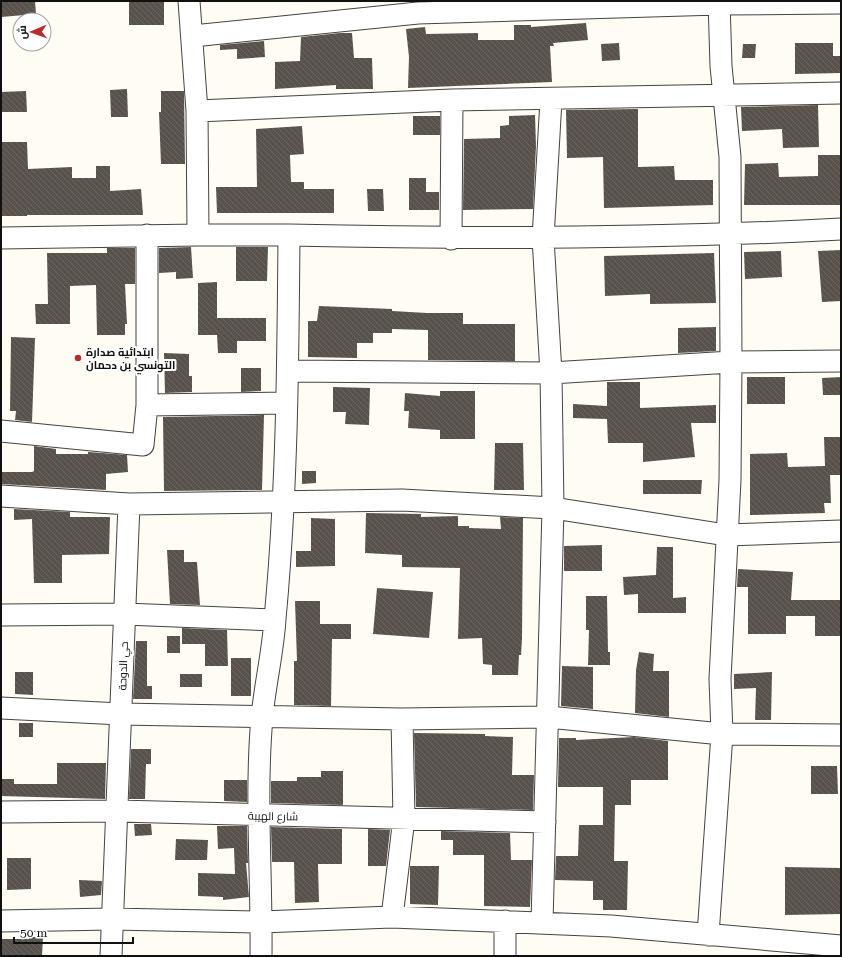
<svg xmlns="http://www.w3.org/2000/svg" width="842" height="957" font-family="'Roboto Serif',Cairo,serif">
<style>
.building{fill:url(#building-back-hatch)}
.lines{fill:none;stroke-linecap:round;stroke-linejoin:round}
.minor-casing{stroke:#434343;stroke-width:23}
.minor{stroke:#fff;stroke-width:21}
.poi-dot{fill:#bd2a2e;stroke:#fff;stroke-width:1.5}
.labels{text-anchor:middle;stroke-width:4;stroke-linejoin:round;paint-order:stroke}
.poi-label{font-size:11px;font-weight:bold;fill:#101010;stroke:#fff;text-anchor:start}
.street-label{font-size:11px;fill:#101010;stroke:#fff}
</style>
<defs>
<pattern id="building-back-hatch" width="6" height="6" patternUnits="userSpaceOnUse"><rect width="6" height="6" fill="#58514c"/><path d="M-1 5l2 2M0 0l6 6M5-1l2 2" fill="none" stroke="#6b6561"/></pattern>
</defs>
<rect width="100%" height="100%" fill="#fffdf3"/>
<!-- building -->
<path class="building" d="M 1,1 L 35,1 L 36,14 L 1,17 Z
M 129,1 L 164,1 L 164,25 L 129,25 Z
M 586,23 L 588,40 L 553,43 L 554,46 L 550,46 L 552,82 L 408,88 L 409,57 L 406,29 L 425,27 L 426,34 L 478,33 L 478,40 L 514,40 L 514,25 L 531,25 L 531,27 Z
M 340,33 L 352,33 L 354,58 L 372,58 L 373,89 L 336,89 L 336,85 L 275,89 L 275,62 L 300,61 L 301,37 Z
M 264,41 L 265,57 L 237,59 L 237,49 L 220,50 L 220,45 Z
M 619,43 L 620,60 L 602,61 L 601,44 Z
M 795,43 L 833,43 L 833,56 L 841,56 L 841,73 L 795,74 Z
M 743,44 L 756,44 L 755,58 L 742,58 Z
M 127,89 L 128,117 L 111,117 L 110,90 Z
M 26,91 L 27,112 L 1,112 L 1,92 Z
M 161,91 L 184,91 L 185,164 L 161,164 L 159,112 L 161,112 Z
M 818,105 L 819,147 L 783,148 L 782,129 L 742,131 L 741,107 Z
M 638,109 L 638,167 L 674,166 L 675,180 L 713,180 L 713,205 L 604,208 L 603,157 L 567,158 L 566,110 Z
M 535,115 L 536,146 L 533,209 L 463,210 L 464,139 L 500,138 L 500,126 L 509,125 L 509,116 Z
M 413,116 L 440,116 L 440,135 L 413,135 Z
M 302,126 L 304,154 L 290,155 L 291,182 L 304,182 L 304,189 L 334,189 L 334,213 L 217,213 L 216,187 L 257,187 L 256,129 Z
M 1,142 L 27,142 L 28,169 L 72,167 L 72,178 L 96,178 L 96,166 L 110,166 L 110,191 L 141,189 L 143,215 L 27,215 L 27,216 L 1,216 Z
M 818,155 L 841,155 L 841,205 L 744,205 L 745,164 L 778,163 L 779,177 L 818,176 Z
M 409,178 L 426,178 L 426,192 L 439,192 L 439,210 L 409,210 Z
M 367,189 L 383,189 L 384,211 L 368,211 Z
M 191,247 L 193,278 L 176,279 L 176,272 L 159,273 L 159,248 Z
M 236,247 L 268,247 L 267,281 L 236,281 Z
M 107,248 L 135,248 L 135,284 L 125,284 L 127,324 L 125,324 L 125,335 L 97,335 L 96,285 L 70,286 L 70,324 L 36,324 L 35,304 L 48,304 L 47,253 L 107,253 Z
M 841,250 L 841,301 L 822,302 L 818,251 Z
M 781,251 L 782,277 L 745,279 L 744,252 Z
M 714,253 L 716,303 L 650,304 L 650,294 L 605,296 L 604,256 Z
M 217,282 L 217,318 L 266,318 L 266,341 L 237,341 L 237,353 L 218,353 L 217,335 L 198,335 L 198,283 Z
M 319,306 L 392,309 L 392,311 L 427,313 L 463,313 L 463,324 L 515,324 L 515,361 L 428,360 L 428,330 L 392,329 L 392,333 L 373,333 L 373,343 L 357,343 L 357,358 L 308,357 L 308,321 L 317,321 Z
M 716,327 L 716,351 L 678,353 L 678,328 Z
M 11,337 L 35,338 L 32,422 L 15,420 L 16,411 L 10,411 Z
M 164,353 L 189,354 L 189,376 L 192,376 L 192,392 L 165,393 Z
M 241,368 L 261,368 L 261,391 L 241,392 Z
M 747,377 L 785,377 L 785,404 L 747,404 Z
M 841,377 L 841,395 L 823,395 L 822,378 Z
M 607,382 L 640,382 L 640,408 L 716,405 L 716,423 L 691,423 L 695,457 L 643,462 L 643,443 L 608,443 L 607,419 L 573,418 L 573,404 L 607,406 Z
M 333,387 L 370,388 L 369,425 L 345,424 L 346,412 L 333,412 Z
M 440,391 L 475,391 L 475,439 L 440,439 L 440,430 L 408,428 L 409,411 L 404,411 L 405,393 L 440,396 Z
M 264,415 L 262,490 L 164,491 L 163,417 Z
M 824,437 L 840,437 L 841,457 L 841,475 L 830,475 L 831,503 L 824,503 L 825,513 L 750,515 L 750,454 L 787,453 L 788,467 L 825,466 Z
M 495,443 L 523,443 L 524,490 L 494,490 Z
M 34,446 L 56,449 L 56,454 L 88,454 L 88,452 L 127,455 L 128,472 L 106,474 L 106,490 L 1,484 L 1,472 L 32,472 L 34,471 Z
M 302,471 L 316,471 L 316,483 L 302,484 Z
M 643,480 L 702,480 L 701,494 L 643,494 Z
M 14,509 L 70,512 L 70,517 L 110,517 L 109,554 L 62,555 L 62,583 L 34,583 L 32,519 L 14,520 Z
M 366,513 L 421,514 L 421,517 L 458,516 L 458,526 L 469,526 L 469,528 L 501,529 L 500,517 L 523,518 L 522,639 L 521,655 L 519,655 L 518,675 L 492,675 L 492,665 L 483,664 L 482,638 L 458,639 L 460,568 L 402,567 L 402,555 L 365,553 Z
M 311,518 L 335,519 L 335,566 L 296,567 L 296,551 L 311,551 Z
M 602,545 L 602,571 L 564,571 L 564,546 Z
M 657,547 L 673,547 L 673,598 L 686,597 L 686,613 L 638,613 L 638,594 L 624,595 L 623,577 L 656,575 Z
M 167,550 L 184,550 L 184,562 L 197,562 L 200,605 L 170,604 Z
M 738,569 L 793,572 L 791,600 L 841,600 L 841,636 L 815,636 L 815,616 L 786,616 L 786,634 L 748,634 L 748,587 L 737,587 Z
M 377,588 L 433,592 L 429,638 L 373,634 Z
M 586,596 L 607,596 L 608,652 L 610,652 L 610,665 L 588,665 L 589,630 L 586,630 Z
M 295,601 L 320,601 L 320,624 L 351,624 L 351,639 L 332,639 L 331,706 L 294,705 L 294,661 L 297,661 Z
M 182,628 L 227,630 L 228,666 L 205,666 L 205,644 L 182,644 Z
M 167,636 L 180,636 L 180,653 L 167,653 Z
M 136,641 L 147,641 L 147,686 L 152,686 L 152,699 L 133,699 Z
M 639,652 L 654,654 L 653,671 L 669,671 L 669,717 L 635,713 L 636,670 Z
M 231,658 L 251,658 L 251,696 L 231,696 Z
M 562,666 L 593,667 L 593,709 L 561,706 Z
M 15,672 L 33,672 L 33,695 L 15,694 Z
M 772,672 L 771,720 L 755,720 L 756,688 L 734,689 L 734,674 Z
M 180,674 L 202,674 L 202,687 L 180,687 Z
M 19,723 L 33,723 L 33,737 L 19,737 Z
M 414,733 L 485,734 L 485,736 L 513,737 L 512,775 L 534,775 L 533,810 L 416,807 Z
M 634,737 L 668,741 L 668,780 L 631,780 L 631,805 L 615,805 L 614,861 L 628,861 L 627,910 L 603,910 L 603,900 L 593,900 L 593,881 L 555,880 L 556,856 L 578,856 L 579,825 L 603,825 L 603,787 L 558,787 L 559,738 L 576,738 L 576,740 Z
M 131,749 L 151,749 L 151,764 L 146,764 L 145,799 L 129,799 Z
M 57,763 L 106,763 L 105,799 L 1,796 L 1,779 L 14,779 L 14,784 L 57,784 Z
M 811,766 L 837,766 L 838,794 L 811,794 Z
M 321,771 L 343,771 L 343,805 L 271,803 L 271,781 L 297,781 L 297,777 L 321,777 Z
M 224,780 L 247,780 L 247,802 L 224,801 Z
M 134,824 L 151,824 L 152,835 L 135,836 Z
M 217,826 L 247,826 L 248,863 L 246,863 L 249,897 L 223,900 L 223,897 L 198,896 L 198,873 L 235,874 L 234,848 L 218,849 Z
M 271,827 L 342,829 L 342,864 L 318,864 L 319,902 L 295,903 L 294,862 L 272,862 Z
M 368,829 L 390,830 L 386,866 L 368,866 Z
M 441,831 L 510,833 L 511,860 L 532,860 L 530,907 L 484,906 L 484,855 L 453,855 L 453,840 L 441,840 Z
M 176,839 L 208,840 L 207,860 L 175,860 Z
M 7,858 L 31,858 L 31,889 L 7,890 Z
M 410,866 L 439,866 L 438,905 L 410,904 Z
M 785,867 L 841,868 L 841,914 L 785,915 Z
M 79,880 L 102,881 L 101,895 L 80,897 Z
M 29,937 L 43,937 L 42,956 L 1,956 L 1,939 L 29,939 Z"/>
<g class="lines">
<!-- minor casing -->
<g class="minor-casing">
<path id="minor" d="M 193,36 L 418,13 L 719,4 L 841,3
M 197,111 L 452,100 L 841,93
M 198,235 L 289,235 C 288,363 287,492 275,619 C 273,652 265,684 262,717 C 255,796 262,876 261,956
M 289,235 C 473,239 657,239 841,229
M 1,238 L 198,235 L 197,111 L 189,1
M 451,239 L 452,100
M 288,371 L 551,373 L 731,362 L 841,361
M 147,405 L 286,403
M 1,431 L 143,445 L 147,405 L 147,235
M 1,496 L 129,504 L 111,956
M 129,504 L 402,500 L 553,508 L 726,535 L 841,531
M 1,615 L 125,614 L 275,620
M 1,708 L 121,714 L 402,719 L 548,717 L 722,734 L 841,735
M 1,812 L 118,811 L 545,822
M 392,917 L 404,818 L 402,719
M 1,921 L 112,919 L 261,922 L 392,917 L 611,926 L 841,946
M 505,921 L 505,956
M 542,923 L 553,508 L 551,373 L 543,238 L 551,100
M 708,935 L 722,734 L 720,679 L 730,480 L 731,362 L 730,157 L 721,66 L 719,1"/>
</g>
<!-- minor -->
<use href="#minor" class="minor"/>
</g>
<!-- markers -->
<circle class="poi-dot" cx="78" cy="358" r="4"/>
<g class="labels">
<!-- poi labels -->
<g class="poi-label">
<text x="86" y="356">ابتدائية صدارة<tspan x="86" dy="13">التونسي بن دحمان</tspan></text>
</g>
<!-- street labels -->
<g class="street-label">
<text transform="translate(123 666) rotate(-88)" y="4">حي الدوحة</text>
<text transform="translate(273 816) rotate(1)" y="4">شارع الهيبة</text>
</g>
</g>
<!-- border -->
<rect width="842" height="957" fill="none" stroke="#101010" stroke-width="4"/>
<!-- north arrow -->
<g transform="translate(32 32) rotate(268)"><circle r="19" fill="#ffffff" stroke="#9f9f9f"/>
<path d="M0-3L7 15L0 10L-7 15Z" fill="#bd2a2e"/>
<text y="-6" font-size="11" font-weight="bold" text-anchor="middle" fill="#101010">ش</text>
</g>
<!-- scale -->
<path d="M14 937v6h119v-6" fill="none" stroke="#101010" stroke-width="2"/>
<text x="20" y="937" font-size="12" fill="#101010" stroke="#ffffff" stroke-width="3" paint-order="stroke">50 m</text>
</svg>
